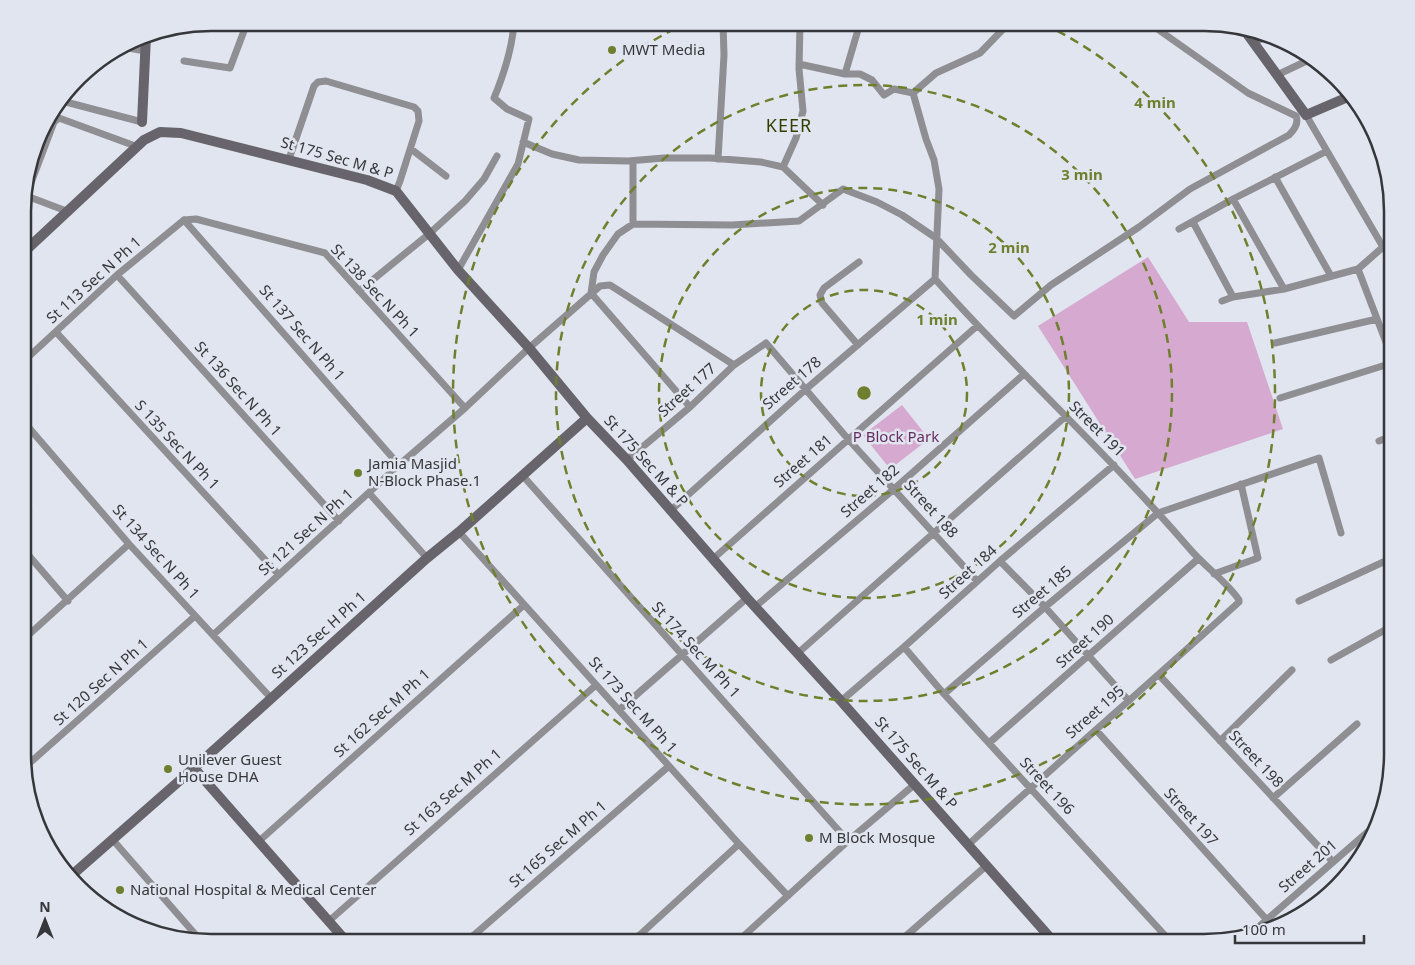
<svg xmlns="http://www.w3.org/2000/svg" width="1415" height="965" font-family="'Noto Sans',sans-serif">
<style>
.green{fill:#d5a9d0}
.lines{fill:none;stroke-linecap:round;stroke-linejoin:round}
.street{stroke:#8f8e92;stroke-width:7}
.secondary{stroke:#67656b;stroke-width:10}
.ring{fill:none;stroke:#6f7f2d;stroke-width:2.5;stroke-dasharray:9 6}
.poi-dot{fill:#6f7f2d;stroke:#e1e5ef;stroke-width:2}
.labels{text-anchor:middle;stroke-width:5;stroke-linejoin:round;paint-order:stroke}
.poi-label{font-size:15px;fill:#36373b;stroke:#e1e5ef;text-anchor:start}
.street-label{font-size:15px;fill:#36373b;stroke:#e1e5ef}
.park-label{font-size:15px;fill:#642c60;stroke:#e1e5ef}
.quarter-label{font-size:18px;letter-spacing:1px;fill:#343e00;stroke:#e1e5ef}
.rim{fill:none;stroke:#36373b;stroke-width:2.5}
.centre{fill:#6f7f2d;stroke:#e1e5ef;stroke-width:2.5}
.ring-label{font-size:15px;text-anchor:middle;font-weight:bold;fill:#6f7f2d;stroke:#e1e5ef;stroke-width:5;stroke-linejoin:round;paint-order:stroke}
</style>
<rect width="100%" height="100%" fill="#e1e5ef"/>
<!-- green -->
<path class="green" d="M 1148,257 L 1189,322 L 1247,322 L 1283,429 L 1135,479 L 1038,326 Z
M 902,405 L 929,439 L 890,469 L 863,435 Z"/>
<g class="lines">
<!-- street -->
<path class="street" d="M 371,23 L 376,24 L 376,23
M 1254,43 L 1268,35
M 123,47 L 145,51
M 184,61 L 230,68 L 247,23
M 799,64 L 845,74 L 860,74 L 872,80 L 884,95 L 894,89 L 913,93
M 845,74 L 860,23
M 1277,75 L 1313,58
M 913,93 L 926,139 L 934,160 L 939,189 L 935,279
M 913,93 L 936,73 L 980,53 L 1009,23
M 62,101 L 142,122
M 1306,115 L 1383,247
M 523,142 L 552,154 L 579,160 L 628,161 L 664,158 L 710,158 L 761,162 L 783,167 L 823,205
M 411,149 L 446,176
M 289,159 L 314,86 L 318,82 L 326,81 L 414,107 L 418,111 L 419,121 L 400,181 L 396,191
M 718,159 L 724,55 L 723,23
M 633,161 L 633,224
M 783,167 L 796,138 L 803,111 L 799,69 L 800,23
M 1275,177 L 1331,276
M 24,195 L 69,212
M 26,196 L 54,122 L 59,118 L 138,147
M 1233,199 L 1284,289
M 184,220 L 196,219 L 325,253 L 465,408
M 184,220 L 399,465
M 1193,222 L 1233,297
M 1179,229 L 1233,199 L 1327,151
M 1358,269 L 1392,358
M 458,270 L 518,164 L 529,119 L 507,109 L 494,98 C 504,74 512,50 514,23
M 117,275 L 339,521
M 935,279 C 1017,371 1108,454 1189,548 C 1203,565 1228,583 1239,600 L 1239,602 C 1149,684 1057,763 968,845
M 359,291 L 429,234 L 465,201 L 484,179 L 497,156
M 1222,301 L 1233,297 L 1284,289 L 1358,269 L 1383,247 L 1392,242
M 56,332 L 279,575
M 1275,343 L 1377,319
M 858,345 L 822,303 L 820,295 L 824,288 L 859,262
M 24,361 L 117,275 L 184,220
M 1280,398 L 1392,363
M 690,407 L 591,293 L 594,272 L 603,255 L 618,234 L 633,224 L 732,225 L 799,221 L 843,189 L 877,202 L 902,215 L 936,238 L 971,275 L 1014,316 L 1051,285 L 1139,227 L 1190,189 L 1289,135 C 1294,130 1299,123 1296,116 L 1248,93 L 1149,23
M 24,422 L 129,544 L 271,698
M 1379,441 L 1392,436
M 627,460 L 690,407 L 734,365 L 766,343 L 848,439 L 977,581
M 523,476 L 848,841
M 369,493 L 427,558
M 670,511 L 806,389 L 935,279
M 459,532 L 739,844 L 788,896
M 24,550 L 68,601
M 714,558 L 977,326
M 1000,561 L 1045,607 L 1129,701
M 1214,574 L 1258,558 L 1241,484
M 1299,601 L 1392,558
M 756,606 L 894,489 L 1024,374
M 213,635 L 399,465 L 465,408 L 529,348 L 600,286 L 610,285 L 734,365
M 24,639 L 129,544
M 904,647 L 944,694 L 1171,942
M 798,653 L 1065,417
M 1331,660 L 1392,626
M 1159,675 L 1333,862
M 944,694 L 1045,607 L 1158,513 L 1319,458 L 1341,533
M 841,701 L 904,647 L 1000,561 L 1114,465
M 619,710 L 747,598
M 1096,730 L 1267,920
M 1220,741 L 1292,670
M 989,743 L 1198,559
M 24,768 L 195,616
M 1273,798 L 1357,724
M 112,839 L 202,942
M 258,842 L 524,605
M 329,921 L 596,685
M 1255,930 L 1378,823
M 466,942 L 669,766
M 632,942 L 739,844
M 737,942 L 848,841 L 915,784
M 899,942 L 986,866"/>
<!-- secondary -->
<path class="secondary" d="M 1243,28 L 1306,115 L 1348,97
M 142,122 L 146,36
M 24,252 L 144,140 L 160,132 L 181,133 L 367,180 L 396,191 L 458,270 L 529,348 L 587,418 L 627,460 L 747,598 L 841,701 L 1054,942
M 194,768 L 347,942
M 72,875 L 194,768 L 427,558 L 459,532 L 587,418"/>
</g>
<!-- distance rings -->
<g class="ring">
<circle cx="864" cy="393" r="103"/>
<circle cx="864" cy="393" r="205"/>
<circle cx="864" cy="393" r="308"/>
<path d="M1044 24A411 411 0 1 1 684 24"/>
</g>
<!-- markers -->
<g class="poi-dot">
<circle cx="612" cy="50" r="5"/>
<circle cx="358" cy="473" r="5"/>
<circle cx="168" cy="769" r="5"/>
<circle cx="809" cy="838" r="5"/>
<circle cx="120" cy="890" r="5"/>
</g>
<g class="labels">
<!-- poi labels -->
<g class="poi-label">
<text x="622" y="55">MWT Media</text>
<text x="368" y="469">Jamia Masjid<tspan x="368" dy="17">N-Block Phase.1</tspan></text>
<text x="178" y="765">Unilever Guest<tspan x="178" dy="17">House DHA</tspan></text>
<text x="819" y="843">M Block Mosque</text>
<text x="130" y="895">National Hospital &amp; Medical Center</text>
</g>
<!-- street labels -->
<g class="street-label">
<text transform="translate(337 158) rotate(16)" y="5">St 175 Sec M &amp; P</text>
<text transform="translate(94 280) rotate(-42)" y="5">St 113 Sec N Ph 1</text>
<text transform="translate(375 291) rotate(47)" y="5">St 138 Sec N Ph 1</text>
<text transform="translate(302 333) rotate(49)" y="5">St 137 Sec N Ph 1</text>
<text transform="translate(792 383) rotate(-41)" y="5">Street 178</text>
<text transform="translate(238 389) rotate(48)" y="5">St 136 Sec N Ph 1</text>
<text transform="translate(687 390) rotate(-42)" y="5">Street 177</text>
<text transform="translate(1097 429) rotate(45)" y="5">Street 191</text>
<text transform="translate(177 445) rotate(47)" y="5">S 135 Sec N Ph 1</text>
<text transform="translate(646 461) rotate(48)" y="5">St 175 Sec M &amp; P</text>
<text transform="translate(803 461) rotate(-41)" y="5">Street 181</text>
<text transform="translate(870 491) rotate(-41)" y="5">Street 182</text>
<text transform="translate(931 509) rotate(48)" y="5">Street 188</text>
<text transform="translate(306 532) rotate(-42)" y="5">St 121 Sec N Ph 1</text>
<text transform="translate(156 552) rotate(48)" y="5">St 134 Sec N Ph 1</text>
<text transform="translate(968 572) rotate(-42)" y="5">Street 184</text>
<text transform="translate(1042 592) rotate(-40)" y="5">Street 185</text>
<text transform="translate(319 635) rotate(-42)" y="5">St 123 Sec H Ph 1</text>
<text transform="translate(1085 641) rotate(-42)" y="5">Street 190</text>
<text transform="translate(696 650) rotate(48)" y="5">St 174 Sec M Ph 1</text>
<text transform="translate(101 682) rotate(-42)" y="5">St 120 Sec N Ph 1</text>
<text transform="translate(633 705) rotate(48)" y="5">St 173 Sec M Ph 1</text>
<text transform="translate(1095 712) rotate(-41)" y="5">Street 195</text>
<text transform="translate(382 713) rotate(-42)" y="5">St 162 Sec M Ph 1</text>
<text transform="translate(1256 759) rotate(47)" y="5">Street 198</text>
<text transform="translate(916 763) rotate(49)" y="5">St 175 Sec M &amp; P</text>
<text transform="translate(1047 786) rotate(47)" y="5">Street 196</text>
<text transform="translate(453 792) rotate(-41)" y="5">St 163 Sec M Ph 1</text>
<text transform="translate(1191 817) rotate(48)" y="5">Street 197</text>
<text transform="translate(558 844) rotate(-41)" y="5">St 165 Sec M Ph 1</text>
<text transform="translate(1308 866) rotate(-41)" y="5">Street 201</text>
</g>
<!-- park labels -->
<g class="park-label">
<text x="896" y="442">P Block Park</text>
</g>
<!-- quarter labels -->
<g class="quarter-label">
<text x="789" y="132">KEER</text>
</g>
</g>
<!-- crop -->
<path d="M0 0H1415V965H0ZM211 31H1204A180 180 0 0 1 1384 211V754A180 180 0 0 1 1204 934H211A180 180 0 0 1 31 754V211A180 180 0 0 1 211 31Z" fill="#e1e5ef" fill-rule="evenodd"/>
<path class="rim" d="M211 31H1204A180 180 0 0 1 1384 211V754A180 180 0 0 1 1204 934H211A180 180 0 0 1 31 754V211A180 180 0 0 1 211 31Z"/>
<circle cx="864" cy="393" r="8" class="centre"/>
<g class="ring-label">
<text x="1155" y="108">4 min</text>
<text x="1082" y="180">3 min</text>
<text x="1009" y="253">2 min</text>
<text x="937" y="325">1 min</text>
</g>
<!-- north arrow -->
<g transform="translate(45 920)" stroke="#e1e5ef" stroke-width="4" paint-order="stroke">
<path d="M0-4L9 19L0 12L-9 19Z" fill="#36373b"/>
<text y="-8" font-size="14" font-weight="bold" text-anchor="middle" fill="#36373b">N</text>
</g>
<!-- scale -->
<path d="M1235 935v8h129v-8" fill="none" stroke="#36373b" stroke-width="2.5"/>
<text x="1242" y="935" font-size="15" fill="#36373b" stroke="#e1e5ef" stroke-width="4" paint-order="stroke">100 m</text>
</svg>
